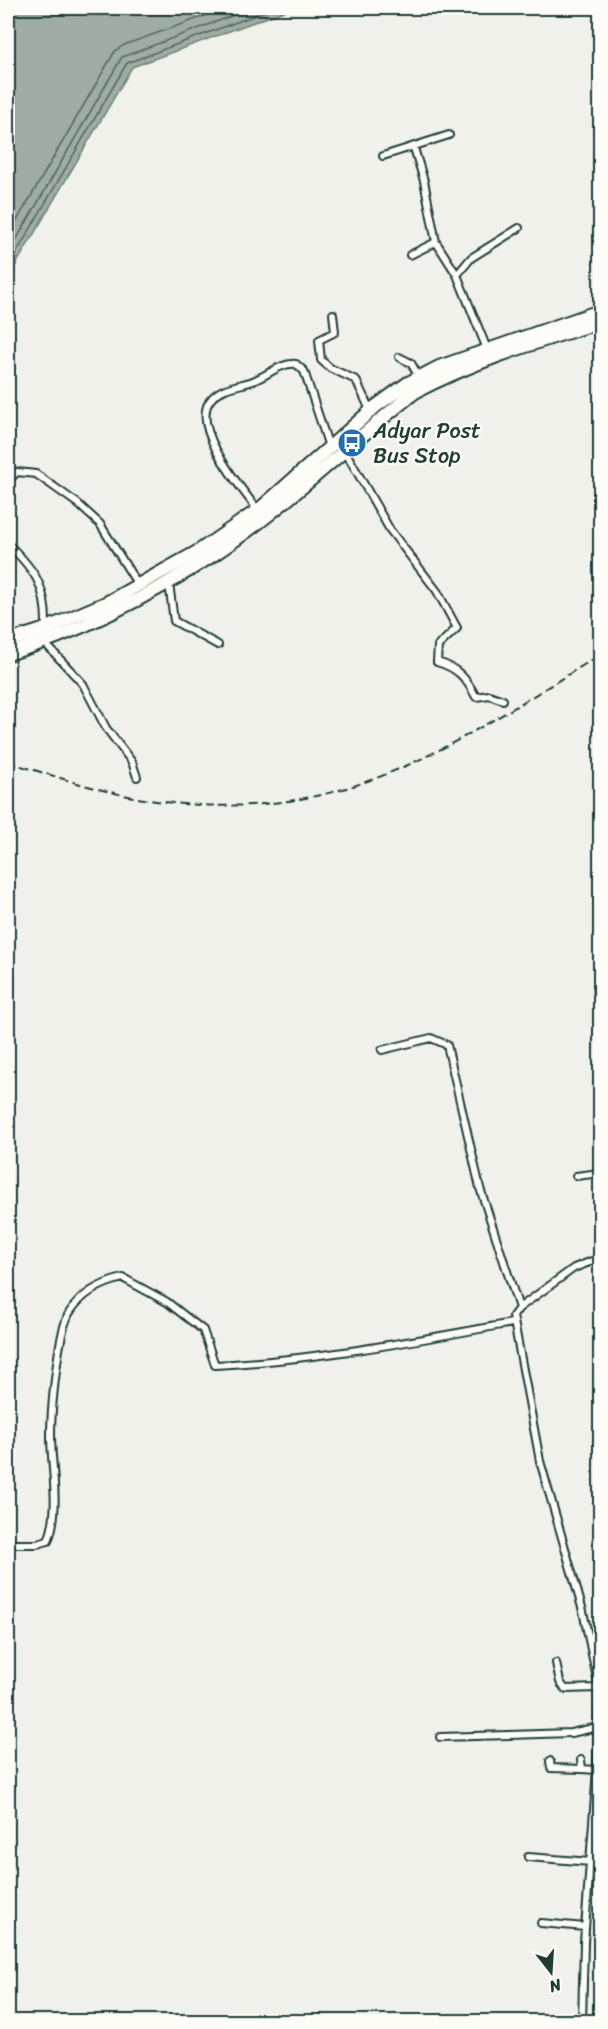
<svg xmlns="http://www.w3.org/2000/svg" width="608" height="2029" font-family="Sriracha,sans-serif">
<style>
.water{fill:#9faca4;stroke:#6c8077;stroke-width:1.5}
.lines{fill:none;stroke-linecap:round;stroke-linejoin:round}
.shore{stroke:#526961;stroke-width:1.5}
.street-casing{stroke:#1f3d34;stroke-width:10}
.highway-casing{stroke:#1f3d34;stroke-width:16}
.street{stroke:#fdfcf7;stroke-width:6}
.highway{stroke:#fdfcf7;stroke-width:12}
.rail{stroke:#1f3d34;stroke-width:2;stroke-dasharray:9 4.5;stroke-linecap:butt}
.labels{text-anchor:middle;stroke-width:4.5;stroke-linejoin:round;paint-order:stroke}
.poi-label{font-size:22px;fill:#1f3d34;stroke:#fdfcf7;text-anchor:start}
</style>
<rect width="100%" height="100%" fill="#f0f1eb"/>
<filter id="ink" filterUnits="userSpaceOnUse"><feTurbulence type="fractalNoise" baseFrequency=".0167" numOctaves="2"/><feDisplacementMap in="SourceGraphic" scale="12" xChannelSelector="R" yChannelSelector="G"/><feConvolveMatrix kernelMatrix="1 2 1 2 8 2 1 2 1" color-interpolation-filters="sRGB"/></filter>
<g filter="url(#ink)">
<!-- water -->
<path class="water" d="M 8,8 L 292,8 L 132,67 L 8,278 Z"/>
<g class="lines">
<!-- shore -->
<path class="shore" d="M 8,236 L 115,51 L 124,45 L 227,8
M 8,254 L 122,57 L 253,8
M 8,267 L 127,63 L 274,8"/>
<!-- street casing -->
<g class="street-casing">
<path id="street" d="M 414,148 L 424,181 L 436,242 L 457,275 L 487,349
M 383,156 L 449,135
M 410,255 L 436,242
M 457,275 L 471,258 L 519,228
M 333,314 L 335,332 L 319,340 L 321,360 L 330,368 L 356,380 L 370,410
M 399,357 L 411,363 L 419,377
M 345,451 L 390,530 L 437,591 L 457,628 L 438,646 L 437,662 C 458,668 466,678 476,697 L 489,695 L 503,700
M 8,481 L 17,472 L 36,474 L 77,503 L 100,524 L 138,585
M 258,510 C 241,488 187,424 212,398 C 222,387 237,386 250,382 C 266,377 281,362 296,364 L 304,371 L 329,447
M 8,544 C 36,571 47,588 46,628
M 169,583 L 174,621 L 218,645
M 43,641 L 83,684 L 106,728 L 132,762 L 137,777
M 382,1050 L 431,1038 L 447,1045 L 480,1188 L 519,1308
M 576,1176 L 600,1173
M 8,1544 L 37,1544 L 48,1541 C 61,1509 51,1468 51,1435 C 51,1411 58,1329 70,1312 C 82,1293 102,1283 123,1278 L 167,1302 L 203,1330 L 215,1365 C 315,1360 414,1341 512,1323
M 591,1648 L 600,1646
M 556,1663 L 560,1682 L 565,1689 L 599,1688
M 440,1737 L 571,1733 L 598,1727
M 581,1760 L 582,1769 L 597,1770
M 550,1761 L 551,1768 L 582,1769
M 528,1857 L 591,1862
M 541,1923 L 585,1927
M 582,2022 L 584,1942 L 597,1770 L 599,1688 L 583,1611 L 540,1461 L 513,1316 L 519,1308 L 574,1268 L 600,1258"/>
</g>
<!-- highway casing -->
<g class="highway-casing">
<path id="highway" d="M 8,641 L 40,631 L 108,602 L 199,551 L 261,508 L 375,407 L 408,383 L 439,367 L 600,311
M 8,654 C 79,632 150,596 213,555 C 285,508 347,445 415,392 C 474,361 537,342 600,322"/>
</g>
<!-- street -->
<use href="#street" class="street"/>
<!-- highway -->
<use href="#highway" class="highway"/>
<!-- rail -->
<path class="rail" d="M 8,762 C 59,777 111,796 165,802 C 348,824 453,744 600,655"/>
</g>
</g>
<!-- icons -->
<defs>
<g id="bus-disc" transform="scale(1.5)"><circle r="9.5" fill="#1f6fb2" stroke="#fdfcf7"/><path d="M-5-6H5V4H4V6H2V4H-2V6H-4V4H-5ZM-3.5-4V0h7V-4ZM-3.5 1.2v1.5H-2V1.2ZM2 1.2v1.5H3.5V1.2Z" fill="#fff"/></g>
</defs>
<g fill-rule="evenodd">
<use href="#bus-disc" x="352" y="443"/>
</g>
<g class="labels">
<!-- poi labels -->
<g class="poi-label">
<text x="373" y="438">Adyar Post<tspan x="373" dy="25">Bus Stop</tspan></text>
</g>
</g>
<!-- margin -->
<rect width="608" height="2029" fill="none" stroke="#fdfcf7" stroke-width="30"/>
<rect x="15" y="15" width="578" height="1999" fill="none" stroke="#1f3d34" stroke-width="2" filter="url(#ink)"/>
<!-- north arrow -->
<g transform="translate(551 1972) rotate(163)" stroke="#fdfcf7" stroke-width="4.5" paint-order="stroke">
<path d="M0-4.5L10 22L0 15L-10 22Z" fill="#1f3d34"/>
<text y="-9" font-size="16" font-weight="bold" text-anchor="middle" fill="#1f3d34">N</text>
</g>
</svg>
